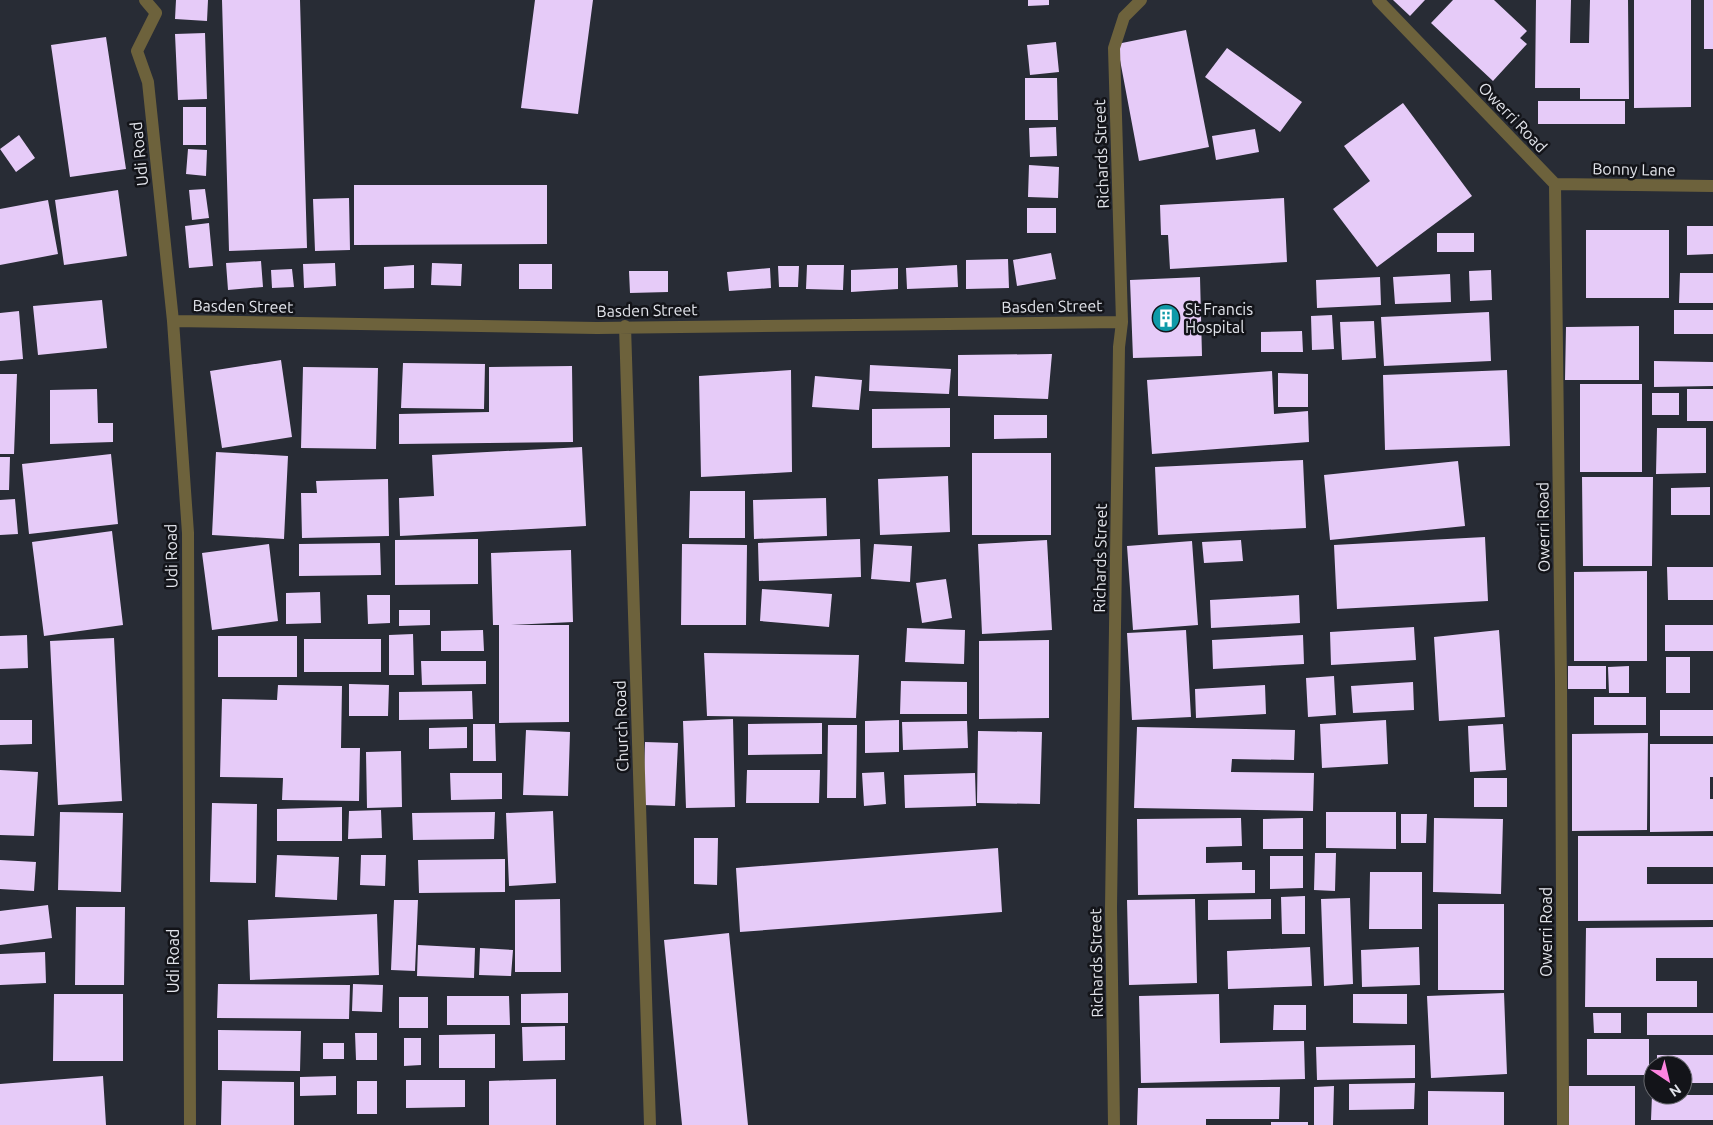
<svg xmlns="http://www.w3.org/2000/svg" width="1713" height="1125" font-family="Ubuntu,sans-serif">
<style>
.building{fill:#e6cbf8}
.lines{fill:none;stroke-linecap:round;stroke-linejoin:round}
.street{stroke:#6d623c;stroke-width:12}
.labels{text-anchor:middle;stroke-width:5;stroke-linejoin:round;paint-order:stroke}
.street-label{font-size:16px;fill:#e2e4eb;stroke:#131419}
.poi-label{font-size:16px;fill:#e2e4eb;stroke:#131419;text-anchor:start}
</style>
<rect width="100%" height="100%" fill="#282c35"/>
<!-- building -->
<path class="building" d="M 176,0 L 208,0 L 207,21 L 175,19 Z
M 222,0 L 300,0 L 307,248 L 229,251 Z
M 535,0 L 593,0 L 578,114 L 521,108 Z
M 1028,0 L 1049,0 L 1049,5 L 1028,6 Z
M 1393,0 L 1425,0 L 1410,16 Z
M 1453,0 L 1494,0 L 1527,31 L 1520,38 L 1527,44 L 1493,81 L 1431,23 Z
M 1536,0 L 1571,0 L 1570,43 L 1589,43 L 1590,0 L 1628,0 L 1629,99 L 1580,99 L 1580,88 L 1535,88 Z
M 1634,0 L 1691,0 L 1691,107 L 1634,108 Z
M 1704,0 L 1713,0 L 1713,49 L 1704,49 Z
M 1186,30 L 1209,147 L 1139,161 L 1117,44 Z
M 205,33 L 207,99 L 178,100 L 175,34 Z
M 106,37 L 126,169 L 70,177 L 51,45 Z
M 1056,42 L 1059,72 L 1030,75 L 1027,45 Z
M 1227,48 L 1302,102 L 1280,132 L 1205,77 Z
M 1025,78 L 1057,78 L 1058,120 L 1025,120 Z
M 1538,101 L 1625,101 L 1625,124 L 1538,124 Z
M 1403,103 L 1472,196 L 1377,267 L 1333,209 L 1370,181 L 1344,146 Z
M 183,107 L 206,107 L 206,145 L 183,145 Z
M 1056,127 L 1057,156 L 1030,157 L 1029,128 Z
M 1255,129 L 1259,152 L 1216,160 L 1212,136 Z
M 19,135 L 35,158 L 16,172 L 0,149 Z
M 188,149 L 207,150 L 206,176 L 186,174 Z
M 1029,165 L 1059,167 L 1058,198 L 1028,197 Z
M 354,185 L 547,185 L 547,244 L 354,245 Z
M 205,189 L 209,218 L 192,220 L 189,190 Z
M 118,190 L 127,256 L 64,265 L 55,200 Z
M 349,198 L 350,250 L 315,251 L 313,199 Z
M 1284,198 L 1287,262 L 1170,269 L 1168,235 L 1161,235 L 1160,205 Z
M 48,200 L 58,254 L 0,265 L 0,209 Z
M 1027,208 L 1056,208 L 1056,233 L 1027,233 Z
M 209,223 L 213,266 L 189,268 L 185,226 Z
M 1687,226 L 1713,226 L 1713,254 L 1687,255 Z
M 1586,230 L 1669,230 L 1669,298 L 1586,298 Z
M 1437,233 L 1474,233 L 1474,252 L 1437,252 Z
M 1051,253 L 1056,279 L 1017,286 L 1013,260 Z
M 1008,259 L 1009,288 L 966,289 L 966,260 Z
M 261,261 L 263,287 L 228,290 L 226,263 Z
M 335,263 L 336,286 L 304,288 L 303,264 Z
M 432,263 L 462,264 L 461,286 L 431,285 Z
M 519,264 L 552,264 L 552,289 L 519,289 Z
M 414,265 L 414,288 L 384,289 L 384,267 Z
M 807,265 L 844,265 L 843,290 L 806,289 Z
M 957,265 L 958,287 L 907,289 L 906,268 Z
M 778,266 L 799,266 L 798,287 L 779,287 Z
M 770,268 L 771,288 L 729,291 L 727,272 Z
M 898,268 L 898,289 L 851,292 L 851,270 Z
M 292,269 L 294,287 L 272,288 L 271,270 Z
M 1491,270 L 1492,300 L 1470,301 L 1469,271 Z
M 629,271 L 668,271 L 668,292 L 630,293 Z
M 1680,273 L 1713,273 L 1713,303 L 1679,303 Z
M 1450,274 L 1451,302 L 1395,304 L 1393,277 Z
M 1200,277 L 1202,356 L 1133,358 L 1130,280 Z
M 1380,277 L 1381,305 L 1317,308 L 1316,280 Z
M 102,300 L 107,348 L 38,355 L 33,306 Z
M 1674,310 L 1713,310 L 1713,334 L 1674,334 Z
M 19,311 L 23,359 L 0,361 L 0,313 Z
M 1489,312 L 1491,361 L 1384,366 L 1381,317 Z
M 1332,315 L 1334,349 L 1312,350 L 1311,316 Z
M 1374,321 L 1376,358 L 1342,360 L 1340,322 Z
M 1639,326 L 1639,380 L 1565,380 L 1566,327 Z
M 1302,331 L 1303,352 L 1261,352 L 1261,332 Z
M 1052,354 L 1048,399 L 958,396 L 958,355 Z
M 281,360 L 292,437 L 222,448 L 210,371 Z
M 1654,361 L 1713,362 L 1713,386 L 1654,387 Z
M 403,363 L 485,364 L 484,409 L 401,408 Z
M 870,365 L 951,369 L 949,394 L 869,391 Z
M 572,366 L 573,442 L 399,444 L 399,414 L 489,412 L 489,367 Z
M 303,367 L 378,368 L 376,449 L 301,448 Z
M 791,370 L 792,472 L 701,477 L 699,376 Z
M 1507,370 L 1510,446 L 1385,450 L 1383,375 Z
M 1272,371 L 1274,414 L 1308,411 L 1309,442 L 1152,454 L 1147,380 Z
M 1278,373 L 1308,374 L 1308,407 L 1278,407 Z
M 0,374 L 17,374 L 14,454 L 0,454 Z
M 815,376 L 862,380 L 859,410 L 812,407 Z
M 1580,384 L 1642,384 L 1642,472 L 1580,472 Z
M 97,389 L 98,423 L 113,423 L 113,442 L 50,444 L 50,390 Z
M 1687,389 L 1713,389 L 1713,421 L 1687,421 Z
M 1652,393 L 1679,393 L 1679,415 L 1652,415 Z
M 950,408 L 950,447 L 872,448 L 872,409 Z
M 994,415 L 1047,415 L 1047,438 L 994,439 Z
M 1657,428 L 1706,428 L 1706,473 L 1656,474 Z
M 582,447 L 586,526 L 400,536 L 399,498 L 434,496 L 432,455 Z
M 216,452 L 288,456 L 284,539 L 212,535 Z
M 972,453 L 1051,453 L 1051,535 L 972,535 Z
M 111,454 L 118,524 L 29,534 L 22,464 Z
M 0,457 L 10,457 L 9,490 L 0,490 Z
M 1303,460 L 1306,528 L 1158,535 L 1155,467 Z
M 1458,461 L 1465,526 L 1330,540 L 1324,475 Z
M 948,476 L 950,532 L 880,535 L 878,479 Z
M 1582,477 L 1653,477 L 1652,566 L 1583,566 Z
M 388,479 L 389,536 L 302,538 L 301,493 L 317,493 L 316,481 Z
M 1710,487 L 1710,515 L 1671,515 L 1671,488 Z
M 690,491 L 745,491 L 745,538 L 689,538 Z
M 826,498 L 827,536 L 754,539 L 753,500 Z
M 15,499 L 18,534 L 0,535 L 0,500 Z
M 112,531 L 123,625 L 44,636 L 32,542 Z
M 1485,537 L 1488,601 L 1337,609 L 1334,545 Z
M 478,539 L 478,584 L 395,585 L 395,540 Z
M 860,539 L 861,577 L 759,581 L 758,543 Z
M 1047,540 L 1052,630 L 982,634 L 978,544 Z
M 1241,540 L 1243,561 L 1204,563 L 1202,542 Z
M 1192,541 L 1198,625 L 1133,630 L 1127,546 Z
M 380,543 L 381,575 L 299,576 L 299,544 Z
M 269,544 L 278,621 L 212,630 L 202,553 Z
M 682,544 L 747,545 L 746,625 L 681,625 Z
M 874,544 L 912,546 L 910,582 L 871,579 Z
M 571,550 L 573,622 L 511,625 L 569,625 L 569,722 L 499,723 L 499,625 L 493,625 L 491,553 Z
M 1667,567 L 1713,567 L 1713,600 L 1668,600 Z
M 1647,571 L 1647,661 L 1574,661 L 1574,572 Z
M 946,579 L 952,618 L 922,623 L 916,583 Z
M 762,589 L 832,594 L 829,627 L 760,621 Z
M 320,592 L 321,623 L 286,624 L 286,593 Z
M 367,595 L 390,595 L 390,623 L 368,624 Z
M 1299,595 L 1300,623 L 1211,628 L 1210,600 Z
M 399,610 L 430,610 L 430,625 L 399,626 Z
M 1665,625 L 1713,625 L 1713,651 L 1665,651 Z
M 1414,627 L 1416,660 L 1331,665 L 1330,632 Z
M 907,628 L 965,630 L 964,664 L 905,662 Z
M 483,630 L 484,651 L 441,651 L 441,631 Z
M 1186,630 L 1191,717 L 1132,720 L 1127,633 Z
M 1499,630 L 1505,717 L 1439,721 L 1434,637 Z
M 413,634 L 414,675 L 389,675 L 389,635 Z
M 27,635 L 28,668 L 0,669 L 0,636 Z
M 1303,635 L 1304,664 L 1213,669 L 1212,640 Z
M 218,636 L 297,636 L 297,677 L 218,677 Z
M 114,638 L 122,801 L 58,805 L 50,641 Z
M 304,639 L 381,639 L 381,672 L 304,672 Z
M 1049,640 L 1049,718 L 979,719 L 979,641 Z
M 704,653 L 859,655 L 856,718 L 707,716 Z
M 1666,657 L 1690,657 L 1690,693 L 1666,693 Z
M 421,661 L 486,661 L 486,684 L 422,685 Z
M 1568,666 L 1606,666 L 1606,689 L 1568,689 Z
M 1629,666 L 1629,693 L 1609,693 L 1608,667 Z
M 1334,676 L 1336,715 L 1308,717 L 1306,678 Z
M 901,681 L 967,682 L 967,714 L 900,714 Z
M 1413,682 L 1414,710 L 1353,713 L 1351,686 Z
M 349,684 L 389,685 L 388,716 L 349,716 Z
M 278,685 L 342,686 L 341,748 L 360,748 L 359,801 L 282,800 L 283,778 L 220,777 L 222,699 L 277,700 Z
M 1265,685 L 1266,714 L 1196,718 L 1195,689 Z
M 472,691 L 473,719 L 399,720 L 399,692 Z
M 1594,697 L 1646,697 L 1646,725 L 1594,725 Z
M 1660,710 L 1713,710 L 1713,736 L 1660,736 Z
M 733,719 L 735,807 L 686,808 L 683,721 Z
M 0,720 L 32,720 L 32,744 L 0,745 Z
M 899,720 L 899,752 L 865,753 L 865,721 Z
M 1386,720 L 1388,764 L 1322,768 L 1320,724 Z
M 967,721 L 968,748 L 903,750 L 902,722 Z
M 822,723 L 822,754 L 748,755 L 748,724 Z
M 473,724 L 495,724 L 496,761 L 473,761 Z
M 1503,724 L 1506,770 L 1470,772 L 1468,726 Z
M 828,725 L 857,725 L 856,798 L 827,798 Z
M 467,727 L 467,748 L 429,749 L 429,728 Z
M 1137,727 L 1295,730 L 1294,760 L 1232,759 L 1231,772 L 1314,773 L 1313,811 L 1134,808 Z
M 526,730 L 570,732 L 568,796 L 523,795 Z
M 978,731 L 1042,732 L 1040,804 L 977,803 Z
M 1648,733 L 1647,830 L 1572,831 L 1572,734 Z
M 645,742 L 678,743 L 675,806 L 643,805 Z
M 1650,744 L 1713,744 L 1713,777 L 1710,777 L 1710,799 L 1713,799 L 1713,831 L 1650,832 Z
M 401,751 L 402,807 L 367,808 L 366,752 Z
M 0,770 L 38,772 L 34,836 L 0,835 Z
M 747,770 L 820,770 L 819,803 L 746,803 Z
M 884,772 L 886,804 L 864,806 L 862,773 Z
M 450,773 L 502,773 L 502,799 L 451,800 Z
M 975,773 L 976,806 L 905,808 L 904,775 Z
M 1474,778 L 1507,778 L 1507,807 L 1474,807 Z
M 212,803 L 257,804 L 256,883 L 210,882 Z
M 342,807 L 342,841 L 277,841 L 277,809 Z
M 381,810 L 382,838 L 348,839 L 349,811 Z
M 553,811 L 556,883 L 509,886 L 506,813 Z
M 60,812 L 123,813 L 121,892 L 58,890 Z
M 495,812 L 494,839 L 413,840 L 412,813 Z
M 1326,812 L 1396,812 L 1396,849 L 1326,848 Z
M 1401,814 L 1427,814 L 1426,843 L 1401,843 Z
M 1241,818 L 1242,846 L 1206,847 L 1206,863 L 1242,862 L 1242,870 L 1255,870 L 1255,893 L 1138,895 L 1137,819 Z
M 1303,818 L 1303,849 L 1263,849 L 1263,819 Z
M 1434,818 L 1503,819 L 1501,894 L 1433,892 Z
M 1578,836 L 1713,836 L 1713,867 L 1647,867 L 1647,884 L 1713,884 L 1713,920 L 1578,921 Z
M 694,838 L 718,838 L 717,885 L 694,884 Z
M 998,848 L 1002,912 L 740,932 L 736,868 Z
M 1315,853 L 1336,853 L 1335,891 L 1314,890 Z
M 277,855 L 339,857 L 337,900 L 275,897 Z
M 361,855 L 386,855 L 385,886 L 360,885 Z
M 1270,856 L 1303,856 L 1303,888 L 1270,889 Z
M 505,859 L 505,892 L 419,893 L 418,860 Z
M 0,860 L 36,862 L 34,891 L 0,889 Z
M 1370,872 L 1422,872 L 1422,929 L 1369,929 Z
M 1305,896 L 1305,934 L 1282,934 L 1281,897 Z
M 1350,898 L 1353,984 L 1324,986 L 1321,899 Z
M 560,899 L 561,972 L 515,972 L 515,900 Z
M 1195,899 L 1197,983 L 1129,985 L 1127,900 Z
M 1271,899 L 1271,919 L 1208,920 L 1208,900 Z
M 394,900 L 418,900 L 415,971 L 391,970 Z
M 1438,904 L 1504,904 L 1504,990 L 1438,990 Z
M 48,905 L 52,938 L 0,945 L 0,911 Z
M 76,907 L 125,907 L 124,985 L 75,985 Z
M 377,914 L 379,975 L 250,980 L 248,920 Z
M 1713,927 L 1713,958 L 1656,958 L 1656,981 L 1697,981 L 1697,1007 L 1585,1007 L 1586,928 Z
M 729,933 L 748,1125 L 682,1125 L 664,940 Z
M 418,945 L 475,948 L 474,978 L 417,976 Z
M 1310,947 L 1312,986 L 1228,989 L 1227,951 Z
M 1419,947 L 1420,985 L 1362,987 L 1361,950 Z
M 480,948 L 513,950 L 511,976 L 479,975 Z
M 45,952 L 46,983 L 0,985 L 0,954 Z
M 218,984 L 350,985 L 349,1019 L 217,1018 Z
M 353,984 L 383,985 L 382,1012 L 352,1011 Z
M 568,993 L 568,1023 L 521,1023 L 521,994 Z
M 1504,993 L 1507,1074 L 1431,1078 L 1427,996 Z
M 54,994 L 123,994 L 123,1061 L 53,1061 Z
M 1219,994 L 1220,1043 L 1304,1041 L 1305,1079 L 1141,1083 L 1139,996 Z
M 1353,994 L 1407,994 L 1407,1024 L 1353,1023 Z
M 447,996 L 509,996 L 510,1025 L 447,1025 Z
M 399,997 L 428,997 L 428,1028 L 399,1028 Z
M 1274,1005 L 1306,1005 L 1306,1030 L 1273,1030 Z
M 1593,1013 L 1621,1013 L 1621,1033 L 1594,1033 Z
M 1647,1013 L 1713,1013 L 1713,1035 L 1647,1035 Z
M 565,1026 L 565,1060 L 523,1061 L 522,1027 Z
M 218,1030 L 301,1031 L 300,1071 L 218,1070 Z
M 355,1033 L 377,1033 L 377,1060 L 356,1060 Z
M 495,1034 L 495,1068 L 439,1068 L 439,1035 Z
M 404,1038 L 421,1038 L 421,1065 L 404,1066 Z
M 1587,1039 L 1649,1039 L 1649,1075 L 1587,1075 Z
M 323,1043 L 344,1043 L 344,1059 L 323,1059 Z
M 1415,1045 L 1415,1078 L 1317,1080 L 1316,1047 Z
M 1657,1055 L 1713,1055 L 1713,1083 L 1683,1083 L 1683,1065 L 1657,1065 Z
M 103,1076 L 106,1125 L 0,1125 L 0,1084 Z
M 336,1076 L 336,1095 L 300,1096 L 300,1077 Z
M 556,1079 L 556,1125 L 489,1125 L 489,1081 Z
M 406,1080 L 465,1080 L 465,1107 L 406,1108 Z
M 222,1081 L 294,1082 L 294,1125 L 221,1125 Z
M 357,1081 L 377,1081 L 377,1114 L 357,1114 Z
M 1415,1083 L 1414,1109 L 1349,1110 L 1349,1084 Z
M 1334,1086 L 1333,1125 L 1314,1125 L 1314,1087 Z
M 1569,1086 L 1635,1086 L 1635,1125 L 1569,1125 Z
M 1280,1087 L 1279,1119 L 1206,1119 L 1206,1125 L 1137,1125 L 1138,1088 Z
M 1428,1091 L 1504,1092 L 1504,1125 L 1428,1125 Z
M 1652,1095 L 1713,1095 L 1713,1120 L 1651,1120 Z
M 1271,1122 L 1308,1122 L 1308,1125 L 1271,1125 Z"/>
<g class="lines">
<!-- street -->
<path class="street" d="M 145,0 L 156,13 L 137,51 L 148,82 L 173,321 L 188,533 L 190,1125
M 1378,0 L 1555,184 L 1561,682 L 1563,1125
M 1555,184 L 1713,186
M 173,321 L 597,328 L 1122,322
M 625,326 L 650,1125
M 1114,1125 L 1111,908 L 1119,347 L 1122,322 L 1114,48 L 1124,17 L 1141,0"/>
</g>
<!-- icons -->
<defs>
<g id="building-disc" transform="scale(1.4375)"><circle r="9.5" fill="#0f9aa8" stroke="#131419"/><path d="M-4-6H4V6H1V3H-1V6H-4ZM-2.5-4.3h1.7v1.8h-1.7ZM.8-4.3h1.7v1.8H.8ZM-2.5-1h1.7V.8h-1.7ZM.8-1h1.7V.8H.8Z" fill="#fff"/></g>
</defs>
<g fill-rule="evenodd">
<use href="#building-disc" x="1166" y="318"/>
</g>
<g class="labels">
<!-- street labels -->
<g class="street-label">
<text transform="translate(1513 117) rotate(46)" y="6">Owerri Road</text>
<text transform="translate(139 154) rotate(-96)" y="6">Udi Road</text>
<text transform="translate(1101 154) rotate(-92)" y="6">Richards Street</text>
<text transform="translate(1634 169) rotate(1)" y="6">Bonny Lane</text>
<text transform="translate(243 306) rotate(1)" y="6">Basden Street</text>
<text transform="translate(1052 306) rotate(-1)" y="6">Basden Street</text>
<text transform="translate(647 310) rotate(-1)" y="6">Basden Street</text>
<text transform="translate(1543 527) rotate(-91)" y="6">Owerri Road</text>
<text transform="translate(171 556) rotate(-91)" y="6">Udi Road</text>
<text transform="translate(1100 558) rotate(-89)" y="6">Richards Street</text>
<text transform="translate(621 726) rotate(-92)" y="6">Church Road</text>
<text transform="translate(1546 932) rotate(-90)" y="6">Owerri Road</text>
<text transform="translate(173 961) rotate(-90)" y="6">Udi Road</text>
<text transform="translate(1096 963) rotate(-91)" y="6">Richards Street</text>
</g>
<!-- poi labels -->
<g class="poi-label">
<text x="1185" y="315">St Francis<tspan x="1185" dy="18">Hospital</tspan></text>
</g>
</g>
<!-- north arrow -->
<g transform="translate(1668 1080) rotate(145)"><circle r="24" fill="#131419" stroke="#66676d"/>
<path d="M0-4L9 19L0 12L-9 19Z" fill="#fe85e0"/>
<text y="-8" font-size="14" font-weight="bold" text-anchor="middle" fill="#e2e4eb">N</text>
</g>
</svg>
